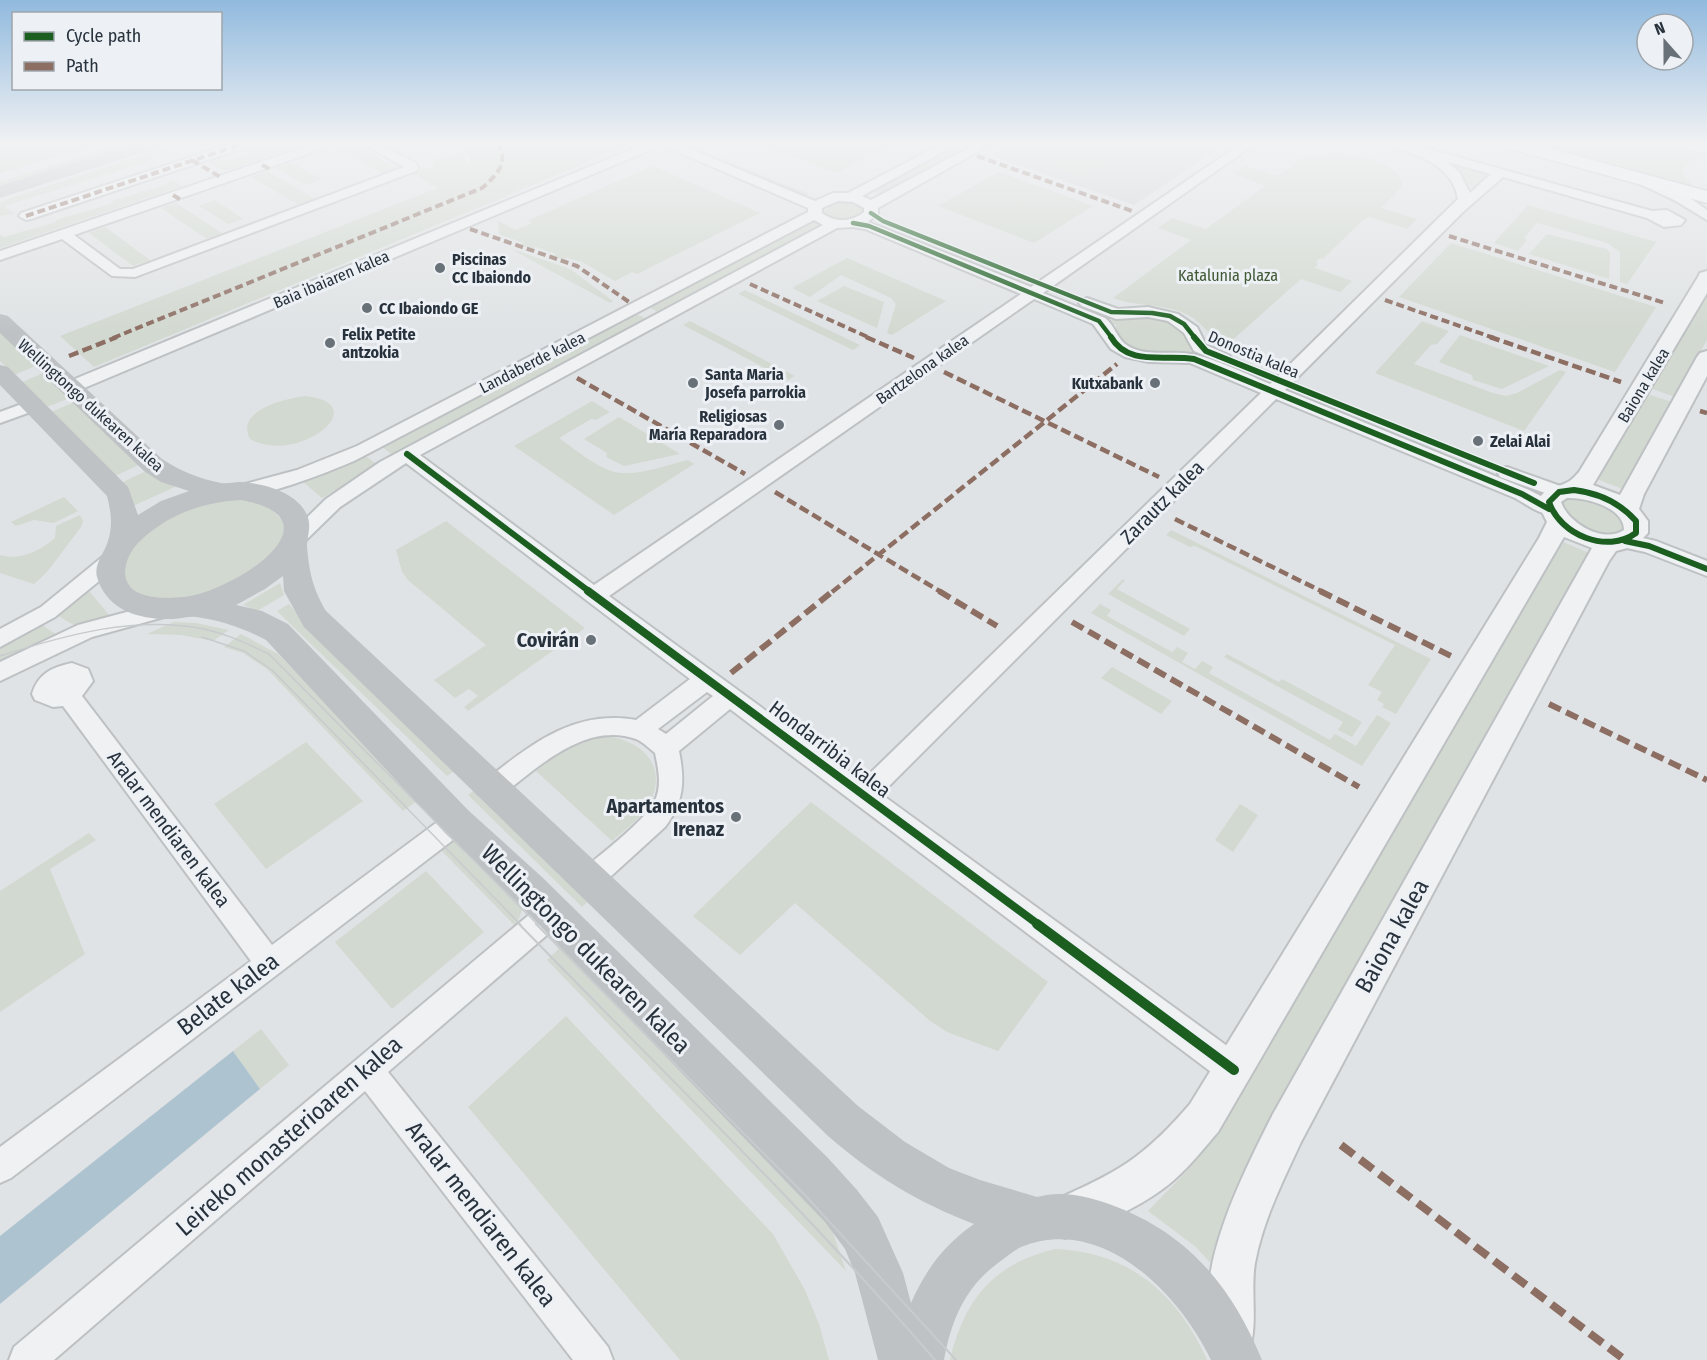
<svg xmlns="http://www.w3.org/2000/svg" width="1707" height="1360" font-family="'Fira Sans Condensed',sans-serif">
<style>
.built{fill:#ced3d8}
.green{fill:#d2d9d0}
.water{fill:#aec3d0}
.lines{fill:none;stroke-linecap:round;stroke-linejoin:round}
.minor-casing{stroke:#bec1c3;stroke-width:4}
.tertiary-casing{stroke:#bec1c3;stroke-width:4}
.primary-casing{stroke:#bcc0c3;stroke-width:3}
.minor{fill:#eff1f2;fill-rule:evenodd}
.tertiary{fill:#eff1f2;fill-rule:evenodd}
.secondary{fill:#bec2c5;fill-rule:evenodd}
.primary{fill:#f4f5f6;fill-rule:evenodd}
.tram-far1{stroke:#c8cbcd;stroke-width:1.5}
.tram{stroke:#c8cbcd;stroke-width:2}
.quiet-far3{stroke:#8d6e63;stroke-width:4;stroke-dasharray:8 4;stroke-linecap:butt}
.quiet-far2{stroke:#8d6e63;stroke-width:4.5;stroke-dasharray:10 4.5;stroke-linecap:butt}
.quiet-far1{stroke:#8d6e63;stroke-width:6;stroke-dasharray:13 6;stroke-linecap:butt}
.quiet{stroke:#8d6e63;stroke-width:8;stroke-dasharray:16 8;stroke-linecap:butt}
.cycleway-far3-casing{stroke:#edf1f5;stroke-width:7}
.cycleway-far2-casing{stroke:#edf1f5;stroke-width:9}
.cycleway-far1-casing{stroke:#edf1f5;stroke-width:12}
.cycleway-casing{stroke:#edf1f5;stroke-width:14}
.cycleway-far3{stroke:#1b5e20;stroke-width:4.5}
.cycleway-far2{stroke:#1b5e20;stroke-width:6}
.cycleway-far1{stroke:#1b5e20;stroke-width:8}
.cycleway{stroke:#1b5e20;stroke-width:10}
.poi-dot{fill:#687078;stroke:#edf1f5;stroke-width:2}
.labels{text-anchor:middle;stroke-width:6;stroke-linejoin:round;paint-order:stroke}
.far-poi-label{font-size:16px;font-weight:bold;fill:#28323d;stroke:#edf1f5;text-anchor:start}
.far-park-label{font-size:16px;fill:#415935;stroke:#edf1f5}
.far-street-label{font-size:16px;fill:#28323d;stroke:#edf1f5}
.street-label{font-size:20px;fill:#28323d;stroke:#edf1f5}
.poi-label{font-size:20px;font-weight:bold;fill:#28323d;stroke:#edf1f5;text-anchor:end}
.near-street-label{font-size:24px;fill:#28323d;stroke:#edf1f5}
</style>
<rect width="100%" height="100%" fill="#e0e3e5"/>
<!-- built -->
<path class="built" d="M 1013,143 L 1226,143 L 1134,205 L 990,155 Z"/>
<!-- green -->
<path class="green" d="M 0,143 L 102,143 L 0,173 Z
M 125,143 L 147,143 L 0,190 L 0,182 Z
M 254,143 L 268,143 L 274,146 L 283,143 L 309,143 L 224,171 L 204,160 L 222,153 L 227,156 L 219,159 L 225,162 L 250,154 L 244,150 L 237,153 L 233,150 Z
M 350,143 L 397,168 L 382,173 L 335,148 Z
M 453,143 L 634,143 L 94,367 L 60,336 L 438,188 L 413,174 L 424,168 L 432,169 L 434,160 L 463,154 L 467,163 L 471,163 C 470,151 463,147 453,143 Z
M 682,143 L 809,194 L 805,196 L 678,144 Z
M 758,143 L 897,143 L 836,173 Z
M 1087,143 L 1098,143 L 1124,151 L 1083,177 L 1049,165 Z
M 1528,143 L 1672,143 L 1707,152 L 1707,156 L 1691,161 L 1683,169 L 1684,177 L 1695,188 Z
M 161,149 L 168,153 L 149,159 L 150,161 L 4,206 L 15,214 L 0,216 L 0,203 L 11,198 Z
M 948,149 L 961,153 L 884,195 L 869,190 Z
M 1340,154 C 1358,156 1403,163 1402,187 L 1381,208 L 1417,219 L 1407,229 L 1370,217 L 1363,220 L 1323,259 L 1320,258 L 1316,262 L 1318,264 L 1315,268 L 1352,281 L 1340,292 L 1301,279 L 1228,344 C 1222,341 1215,340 1211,335 C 1203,327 1197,319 1186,314 C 1162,303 1137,307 1113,298 L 1191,240 L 1158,228 L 1172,218 L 1206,229 L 1265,186 L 1234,174 L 1245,166 L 1277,176 L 1306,156 Z
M 1441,157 L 1493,174 L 1477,189 L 1473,188 Z
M 292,163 L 321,179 L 306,185 L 277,168 Z
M 653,166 L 760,213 L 637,274 L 632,272 L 615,281 L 582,262 L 567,258 L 564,260 L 553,256 L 556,254 L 536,247 L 532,249 L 520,245 L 523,243 L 499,234 L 498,221 L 515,230 L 532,223 L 529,220 Z
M 267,171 L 315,199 L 299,205 L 251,177 Z
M 999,172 L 1093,206 L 1034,243 L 938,206 Z
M 173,180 L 182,186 L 0,248 L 0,235 L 4,237 L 56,222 L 55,220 L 114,203 L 112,201 L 168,184 L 167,182 Z
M 215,200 L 243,219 L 228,224 L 199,206 Z
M 836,200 L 852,201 L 863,206 L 863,214 L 846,220 L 824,215 L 821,211 L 822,207 Z
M 176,203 L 222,233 L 207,239 L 161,208 Z
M 1528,205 L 1656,242 L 1627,284 L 1620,282 L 1620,252 L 1607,243 L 1537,223 L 1524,238 L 1527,240 L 1518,251 L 1494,243 Z
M 811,221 L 824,225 L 661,314 L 647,306 Z
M 105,227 L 150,260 L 133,266 L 89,233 Z
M 1547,234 L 1607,249 L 1610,253 L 1609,279 L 1529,254 Z
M 1451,243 L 1656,307 L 1615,372 L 1399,297 Z
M 509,248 L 570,269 L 613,301 L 610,303 Z
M 847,258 L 946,301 L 892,335 L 887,333 L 896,304 L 891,298 L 841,275 L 810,297 L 792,288 Z
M 844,286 L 884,302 L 877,328 L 817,301 Z
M 745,290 L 860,345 L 853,350 L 738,294 Z
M 1707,290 L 1707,340 L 1675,397 L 1650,388 Z
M 634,313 L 649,320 L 394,456 L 381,446 Z
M 1104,314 L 1121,319 L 1147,316 L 1172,322 L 1186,334 L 1190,348 L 1206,355 L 1201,359 L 1180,352 L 1155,356 L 1122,345 L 1114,334 L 1116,325 L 1101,317 Z
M 690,321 L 795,376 L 788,380 L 683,325 Z
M 1422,321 L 1449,331 L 1437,344 L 1431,345 L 1414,364 L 1493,393 L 1506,396 L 1517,393 L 1560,370 L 1566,372 L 1524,431 L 1375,373 Z
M 0,329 L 38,365 L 14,375 L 0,361 Z
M 1460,335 L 1549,366 L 1502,389 L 1473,380 L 1472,375 L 1439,362 Z
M 46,372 L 72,397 L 47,407 L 22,382 Z
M 1647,394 L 1672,402 L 1625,490 L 1597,479 Z
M 304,396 C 378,403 297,466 250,439 C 235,410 285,399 304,396 Z
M 77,401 L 141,464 L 115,476 L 51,412 Z
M 592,401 L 610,412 L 596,420 L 591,419 L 559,438 C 573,448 599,469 615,472 C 637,477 666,465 688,460 L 694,464 L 614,515 L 514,446 Z
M 619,417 L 680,454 L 624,466 L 606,457 L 607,453 L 584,439 Z
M 364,455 L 378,465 L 322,498 L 302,481 Z
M 148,470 L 155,476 L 175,487 L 133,506 L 121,483 Z
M 64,497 L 78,511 L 54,523 L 34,520 L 16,526 L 11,522 Z
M 221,497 L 261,499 L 287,525 L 283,543 L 261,569 L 211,595 L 160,600 L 141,595 L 126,584 L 122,572 L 136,539 L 174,512 Z
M 1579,497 L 1613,507 L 1626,528 C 1617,538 1599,536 1586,531 C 1577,527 1568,515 1561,509 L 1563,502 L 1570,498 Z
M 80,515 L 83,521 L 81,527 L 47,572 L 34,584 L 0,573 L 0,555 C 20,561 40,551 55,538 L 56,526 Z
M 446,521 L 585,628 L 468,711 L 464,707 L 478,696 L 469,689 L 455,698 L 434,680 L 486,645 L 408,580 L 402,572 L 396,550 Z
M 1171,530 L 1431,659 L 1396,714 L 1382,707 L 1384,704 L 1377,700 L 1382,692 L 1368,685 L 1395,645 L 1195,546 L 1190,547 L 1166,535 Z
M 1561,541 L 1591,554 L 1215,1268 L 1196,1247 L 1148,1211 L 1185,1173 L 1228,1110 Z
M 1123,579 L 1125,580 L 1117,589 L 1190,629 L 1184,636 L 1108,594 Z
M 280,583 L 284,595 L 257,611 L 243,605 Z
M 89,591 L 109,615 L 77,627 L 55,614 Z
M 289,604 L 311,629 L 457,769 L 447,776 L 277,611 Z
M 1100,604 L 1111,610 L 1107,616 L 1172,652 L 1177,647 L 1188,653 L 1182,662 L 1195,669 L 1202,661 L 1213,667 L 1209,673 L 1330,740 L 1335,734 L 1356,746 L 1377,715 L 1391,723 L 1362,766 L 1091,613 Z
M 174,622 L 196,623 L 229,630 L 213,641 L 181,635 L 147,634 Z
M 39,623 L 57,635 L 0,666 L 0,645 Z
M 241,634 L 278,654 L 421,798 L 403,811 L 267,669 L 243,653 L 224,647 Z
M 1227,654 L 1279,682 L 1282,679 L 1362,722 L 1352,737 L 1338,730 L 1343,722 L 1224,657 Z
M 1112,667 L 1172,701 L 1161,714 L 1101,678 Z
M 601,736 C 645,738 674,772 643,812 C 635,823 622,832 612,841 L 536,771 C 557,754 574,742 601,736 Z
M 306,742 L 363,801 L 266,869 L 214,804 Z
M 477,788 L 591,899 L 582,907 L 468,795 Z
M 811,802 L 1048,982 L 998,1051 L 947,1032 L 929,1020 L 795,903 L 740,955 L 693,916 Z
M 1240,804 L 1258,815 L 1233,852 L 1215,840 Z
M 89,833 L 96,840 L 50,869 L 85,954 L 0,1012 L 0,891 Z
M 455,837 L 523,907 L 516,927 L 434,843 Z
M 426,871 L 484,932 L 392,1009 L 335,942 Z
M 565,943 L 827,1215 L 846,1271 L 547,960 Z
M 566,1016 L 773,1234 L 805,1290 L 819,1324 L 829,1360 L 680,1360 L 468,1107 Z
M 261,1029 L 289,1065 L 260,1089 L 233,1051 Z
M 1055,1249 C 1129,1252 1177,1293 1207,1360 L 950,1360 C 964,1300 993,1264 1055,1249 Z"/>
<!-- water -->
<path class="water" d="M 233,1051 L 260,1089 L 0,1304 L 0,1236 Z"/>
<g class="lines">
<!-- minor casing -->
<g class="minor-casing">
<path id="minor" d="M 234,143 L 251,143 L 249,146 L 31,219 L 26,220 L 19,216 L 21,213 Z
M 316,143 L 333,143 L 331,146 L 74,235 L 120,269 L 133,269 L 404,167 L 362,143 L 377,143 L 416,163 L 418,168 L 416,171 L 135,277 L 112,276 L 62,239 L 0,260 L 0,251 Z
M 647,143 L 676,143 L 815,201 L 833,193 L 848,193 L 944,143 L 959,143 L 862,196 L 871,200 L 978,143 L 993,143 L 878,208 L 878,213 L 868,222 L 1031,287 L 1242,143 L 1256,143 L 1043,293 L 1105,318 C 1115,325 1117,340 1128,346 C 1148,358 1174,349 1196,355 C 1221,361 1246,374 1270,384 L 1458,199 C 1453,166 1418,154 1390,146 L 1388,143 L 1407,143 L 1652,211 L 1667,210 L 1685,220 L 1681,225 L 1664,227 L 1647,218 L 1503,177 L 1464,211 L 1285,390 L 1529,490 L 1556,504 L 1559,509 L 1556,514 C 1542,517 1528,505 1515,498 L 1276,399 L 881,794 L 1245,1059 L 1249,1070 L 1245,1081 L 1234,1085 L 1223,1081 L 730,709 L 679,751 C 685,781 684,802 665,827 L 598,888 L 589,892 L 580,888 L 576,880 L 580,872 C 598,856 652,817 657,795 C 661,782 658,767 655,753 C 649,748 643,742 636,739 C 586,721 538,767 502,795 L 493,798 L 484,795 L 481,788 L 484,781 C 531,745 573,709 636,720 L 690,679 L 406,463 L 340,507 L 302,544 L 295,546 L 288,544 L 285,539 L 326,499 L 380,462 L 823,225 L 814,220 L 354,461 C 331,471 256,501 234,495 L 232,491 L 234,487 L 297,470 L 357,446 L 808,212 L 808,208 L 662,145 L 77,391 L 65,391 L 63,387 L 65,383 ZM 1447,162 L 1491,174 L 1470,193 L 1459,172 ZM 838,201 L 853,202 L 864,208 L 864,212 C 852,222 835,223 822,213 L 822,208 ZM 853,227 L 865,229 L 1021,294 L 594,585 L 420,455 L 837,228 ZM 1034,299 L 1093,324 L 1111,349 L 1125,357 L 1149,362 L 1190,363 L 1261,393 L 862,781 L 609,596 ZM 707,692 L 713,696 L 666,734 L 658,729 Z
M 1645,177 L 1686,195 L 1707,210 L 1707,220 L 1676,201 L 1640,184 L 1639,181 Z
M 1087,298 L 1118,309 L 1148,307 L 1178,314 L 1197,327 L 1206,345 L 1229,355 L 1231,358 L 1223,363 L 1194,351 L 1184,333 L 1168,321 L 1148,317 L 1116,319 L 1082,306 L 1079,303 L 1082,300 Z
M 33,400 L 39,401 L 42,405 L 39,409 L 0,423 L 0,412 Z
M 1507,467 L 1566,488 L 1568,492 L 1566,496 L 1559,498 L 1500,477 L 1498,473 L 1500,469 Z
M 1625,534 L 1656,541 L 1707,561 L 1707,576 L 1645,552 L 1618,546 L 1615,541 L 1618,536 Z
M 113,552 L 120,554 L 123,559 L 120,564 L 55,617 L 0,647 L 0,629 L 41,607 L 106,554 Z
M 168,601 L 175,604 L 179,609 L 175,614 L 92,637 L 0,681 L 0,662 L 78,625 Z
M 72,663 L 88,669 L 93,681 L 82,696 L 272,945 L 448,814 L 457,811 L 466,814 L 470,822 L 466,830 L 11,1178 L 0,1183 L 0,1147 L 251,961 L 63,706 L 53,707 L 35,700 L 32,694 C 38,674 52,667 72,663 Z
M 552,900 L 562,904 L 565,913 L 562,922 L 388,1072 L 608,1347 L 613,1360 L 573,1360 L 365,1091 L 54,1360 L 9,1360 L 14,1347 L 542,904 Z"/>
</g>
<!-- tertiary casing -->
<g class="tertiary-casing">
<path id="tertiary" d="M 1707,271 L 1707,293 L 1593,485 L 1620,495 L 1697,357 L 1700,353 L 1707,351 L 1707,376 L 1644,494 L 1639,509 L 1648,521 L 1648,533 L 1635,546 L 1616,551 L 1609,561 L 1301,1142 C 1283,1181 1263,1220 1255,1263 C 1250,1293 1259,1325 1248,1354 L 1233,1360 L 1216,1354 C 1186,1282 1241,1178 1273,1114 L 1592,548 L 1564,537 L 1218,1132 C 1204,1148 1191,1165 1174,1180 C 1143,1207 1103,1222 1065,1238 L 1050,1232 L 1044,1217 L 1050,1202 C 1115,1174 1143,1159 1190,1104 L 1539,538 L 1547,522 L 1537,502 C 1548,484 1553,490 1568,482 C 1572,480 1576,475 1579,472 L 1698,277 L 1700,273 ZM 1567,498 C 1585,497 1624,507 1624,530 C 1603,544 1568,523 1561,502 Z"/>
</g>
<!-- primary casing -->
<g class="primary-casing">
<path id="primary" d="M 1501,143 L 1529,143 L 1707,191 L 1707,203 L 1504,147 Z
M 1679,143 L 1707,143 L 1707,153 L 1682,147 Z"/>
</g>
<!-- minor -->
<use href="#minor" class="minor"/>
<!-- tertiary -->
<use href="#tertiary" class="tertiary"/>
<!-- secondary -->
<path class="secondary" d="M 137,143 L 163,143 L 160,147 L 0,198 L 0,186 Z
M 0,314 L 8,316 L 162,459 C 180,471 200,479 221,483 C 227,484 234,482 240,482 C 263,483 297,492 307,515 C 312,527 307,535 307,546 C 309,572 313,589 326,611 L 858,1106 L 905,1142 L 949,1168 L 980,1180 L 1037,1197 C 1061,1190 1087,1196 1109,1204 C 1187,1232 1231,1285 1262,1360 L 1211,1360 C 1179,1293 1102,1214 1021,1247 C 1013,1251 1005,1258 998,1263 C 965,1287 951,1321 944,1360 L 878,1360 L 855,1273 L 845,1249 L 825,1222 L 517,902 L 445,833 L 266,640 C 245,629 221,620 196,617 C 189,616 181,619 173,619 C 142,620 109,612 98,580 C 92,565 104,555 108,541 C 113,526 111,511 107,496 L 0,385 L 0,365 L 8,367 L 128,487 L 138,515 L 161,501 L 189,491 L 161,482 L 144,471 L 0,333 ZM 241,500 C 345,519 233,592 184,597 C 164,599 125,600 125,572 C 126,560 130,552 138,543 C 166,515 202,502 241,500 ZM 283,576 L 284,591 L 304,627 L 828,1136 C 874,1176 917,1202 974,1224 C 944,1245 926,1269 911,1303 L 903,1273 L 878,1217 L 857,1190 L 828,1158 L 543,878 L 469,811 L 288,624 L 262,611 L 236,605 L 265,589 Z"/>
<!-- primary -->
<use href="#primary" class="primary"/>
<!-- tram-far1 -->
<path class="tram-far1" d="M 202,637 L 244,651 L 272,670 L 521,925
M 0,656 C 65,635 136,615 204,629 C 227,634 248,644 269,654 L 538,925"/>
<!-- tram -->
<path class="tram" d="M 519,924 C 659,1068 804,1208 935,1360
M 536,924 L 804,1194 L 956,1360"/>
<!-- quiet-far3 -->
<path class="quiet-far3" d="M 977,156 L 1132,211
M 192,160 L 222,178
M 262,165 L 270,169
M 173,195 L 181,200
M 26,216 L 245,143
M 470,229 L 577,266 L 629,302
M 1449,236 L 1665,303
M 750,284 L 870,338
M 1385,300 L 1494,338
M 113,338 L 482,188 C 497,175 510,162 497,143"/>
<!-- quiet-far2 -->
<path class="quiet-far2" d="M 866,337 L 914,358
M 1490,337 L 1621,382
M 69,356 L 117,337
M 944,372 L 1159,477
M 577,378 L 745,474
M 1700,411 L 1707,413
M 775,492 L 941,592
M 1175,519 L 1323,592
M 832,592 L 1117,364"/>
<!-- quiet-far1 -->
<path class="quiet-far1" d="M 939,591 L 997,626
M 1320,591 L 1453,657
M 1072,622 L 1359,787
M 731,673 L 833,591
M 1549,704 L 1707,780"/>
<!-- quiet -->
<path class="quiet" d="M 1341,1145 L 1625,1360"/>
<!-- cycleway-far3 casing -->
<g class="cycleway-far3-casing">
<path id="cycleway-far3" d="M 871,213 L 883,221 L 1111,312 L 1152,313 L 1170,316 L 1184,324 L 1195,338
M 853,223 L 869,226 L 1099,321 L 1112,338"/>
</g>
<!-- cycleway-far2 casing -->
<g class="cycleway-far2-casing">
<path id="cycleway-far2" d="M 1111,337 C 1128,367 1166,354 1194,359 L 1522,494 L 1549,509
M 1194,337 L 1206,351 L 1534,483
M 407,454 L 590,592
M 1574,490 C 1599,493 1619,502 1636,521 L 1636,533 C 1607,554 1560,535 1549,502 L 1559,492 Z
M 1625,541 L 1649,546 L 1707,569"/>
</g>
<!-- cycleway-far1 casing -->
<g class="cycleway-far1-casing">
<path id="cycleway-far1" d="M 588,591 L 1039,925"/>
</g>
<!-- cycleway casing -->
<g class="cycleway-casing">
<path id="cycleway" d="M 1037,924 L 1234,1070"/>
</g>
<!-- cycleway-far3 -->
<use href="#cycleway-far3" class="cycleway-far3"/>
<!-- cycleway-far2 -->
<use href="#cycleway-far2" class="cycleway-far2"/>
<!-- cycleway-far1 -->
<use href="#cycleway-far1" class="cycleway-far1"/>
<!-- cycleway -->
<use href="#cycleway" class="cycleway"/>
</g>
<!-- sky -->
<linearGradient id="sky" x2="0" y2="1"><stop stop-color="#91bade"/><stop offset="0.43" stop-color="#f1f2f3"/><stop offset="1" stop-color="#f1f2f3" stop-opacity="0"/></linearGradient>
<rect width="1707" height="333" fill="url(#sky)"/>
<!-- markers -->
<g class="poi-dot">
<circle cx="440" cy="268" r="6"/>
<circle cx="367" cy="308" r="6"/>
<circle cx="330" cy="343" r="6"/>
<circle cx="693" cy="383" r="6"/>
<circle cx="1155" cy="383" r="6"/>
<circle cx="779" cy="425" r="6"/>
<circle cx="1478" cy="441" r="6"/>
<circle cx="591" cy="640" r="6"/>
<circle cx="736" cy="817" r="6"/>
</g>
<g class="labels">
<!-- far-poi labels -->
<g class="far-poi-label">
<text x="452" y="265">Piscinas<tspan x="452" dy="18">CC Ibaiondo</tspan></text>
<text x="379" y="314">CC Ibaiondo GE</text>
<text x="342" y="340">Felix Petite<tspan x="342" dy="18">antzokia</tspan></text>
<text x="705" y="380">Santa Maria<tspan x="705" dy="18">Josefa parrokia</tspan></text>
<text x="1143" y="389" text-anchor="end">Kutxabank</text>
<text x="767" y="422" text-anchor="end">Religiosas<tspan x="767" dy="18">María Reparadora</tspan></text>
<text x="1490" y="447">Zelai Alai</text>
</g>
<!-- far-park labels -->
<g class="far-park-label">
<text x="1228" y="281">Katalunia plaza</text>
</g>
<!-- far-street labels -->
<g class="far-street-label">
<text transform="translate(331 279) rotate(-23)" y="6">Baia ibaiaren kalea</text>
<text transform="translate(1254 354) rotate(23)" y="6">Donostia kalea</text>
<text transform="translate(532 362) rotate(-27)" y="6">Landaberde kalea</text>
<text transform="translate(922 369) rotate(-35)" y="6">Bartzelona kalea</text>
<text transform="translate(1643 385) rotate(-59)" y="6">Baiona kalea</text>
<text transform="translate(91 405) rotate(42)" y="6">Wellingtongo dukearen kalea</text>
</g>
<!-- street labels -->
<g class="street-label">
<text transform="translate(1162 502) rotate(-45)" y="7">Zarautz kalea</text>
<text transform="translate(830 749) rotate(37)" y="7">Hondarribia kalea</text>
<text transform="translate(169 829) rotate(53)" y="7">Aralar mendiaren kalea</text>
</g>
<!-- poi labels -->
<g class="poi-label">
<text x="579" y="647">Covirán</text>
<text x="724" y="813">Apartamentos<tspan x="724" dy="23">Irenaz</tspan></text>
</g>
<!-- near-street labels -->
<g class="near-street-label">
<text transform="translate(1392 936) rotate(-61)" y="8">Baiona kalea</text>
<text transform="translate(586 949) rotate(45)" y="8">Wellingtongo dukearen kalea</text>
<text transform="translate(228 994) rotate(-37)" y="8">Belate kalea</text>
<text transform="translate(289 1136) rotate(-41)" y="8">Leireko monasterioaren kalea</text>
<text transform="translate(481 1214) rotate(52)" y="8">Aralar mendiaren kalea</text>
</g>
</g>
<!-- legend -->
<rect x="12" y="12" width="210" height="78" fill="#edf1f5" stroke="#9ea5ab" stroke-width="1.5"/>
<rect x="24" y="32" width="30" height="9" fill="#1b5e20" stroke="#9ea5ab" stroke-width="1.5"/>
<text x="66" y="42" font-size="18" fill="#28323d">Cycle path</text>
<rect x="24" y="62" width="30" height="9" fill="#8d6e63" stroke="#9ea5ab" stroke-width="1.5"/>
<text x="66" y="72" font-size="18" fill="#28323d">Path</text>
<!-- north arrow -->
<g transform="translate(1665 42) rotate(339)"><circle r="28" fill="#edf1f5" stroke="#9ea5ab" stroke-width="1.5"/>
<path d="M0-4.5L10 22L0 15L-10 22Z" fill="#687078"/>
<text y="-9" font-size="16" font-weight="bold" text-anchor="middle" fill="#28323d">N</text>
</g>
</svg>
